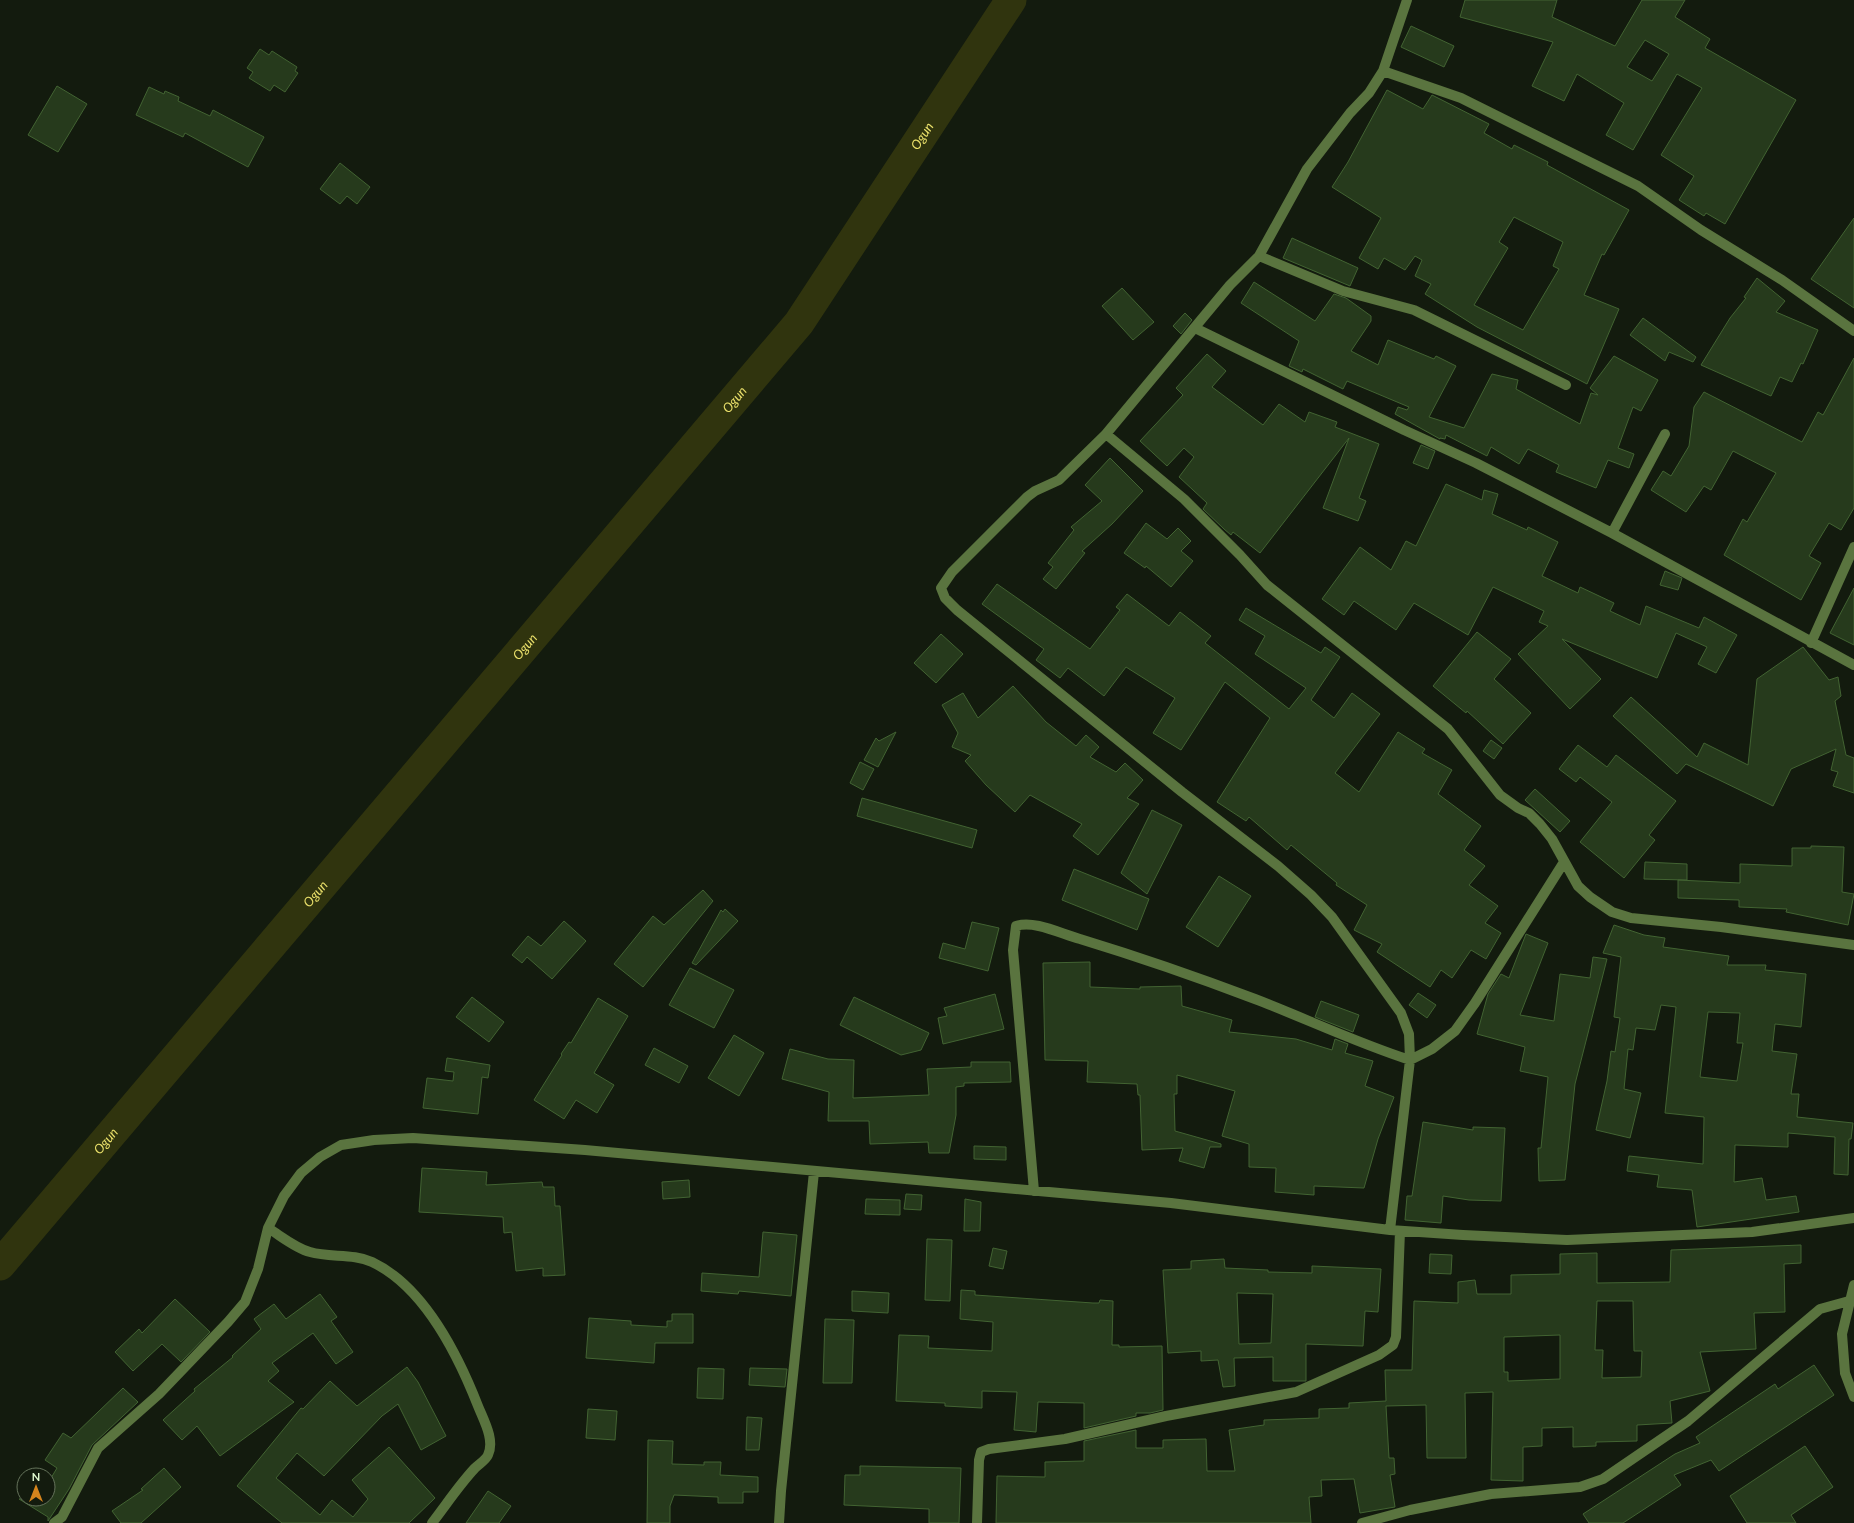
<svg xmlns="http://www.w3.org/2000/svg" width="1854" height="1523" font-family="Lato,sans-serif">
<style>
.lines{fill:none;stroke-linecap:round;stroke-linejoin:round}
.river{stroke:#30340e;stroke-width:31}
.building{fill:#263a1c;stroke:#426332;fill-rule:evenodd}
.minor{stroke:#5a743f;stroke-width:10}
.labels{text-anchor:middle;stroke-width:3;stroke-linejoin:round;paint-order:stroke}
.water-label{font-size:13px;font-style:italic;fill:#ebe16b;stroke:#131b0e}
</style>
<rect width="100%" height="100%" fill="#131b0e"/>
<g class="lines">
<!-- river -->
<path class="river" id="s1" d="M 0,1265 L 799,323 L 1011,0"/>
</g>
<!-- building -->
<path class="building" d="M 1465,0 L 1557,0 L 1552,17 L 1615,46 L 1642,0 L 1685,0 L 1675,17 L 1710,39 L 1705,48 L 1796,100 L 1725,224 L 1706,213 L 1704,216 L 1679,200 L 1694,176 L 1661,155 L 1702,88 L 1677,74 L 1633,150 L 1606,135 L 1624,103 L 1577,74 L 1564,101 L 1532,86 L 1553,42 L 1460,17 ZM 1645,40 L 1669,54 L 1652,81 L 1627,67 Z
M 1411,26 L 1454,46 L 1444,67 L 1401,47 Z
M 260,49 L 269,55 L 272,51 L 297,67 L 295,71 L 298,73 L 285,92 L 274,85 L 270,91 L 249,78 L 253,72 L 247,68 Z
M 57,86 L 87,104 L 58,152 L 28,135 Z
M 149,87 L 164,94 L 165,91 L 179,97 L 178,101 L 210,116 L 213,110 L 264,137 L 248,167 L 185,133 L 183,137 L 136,115 Z
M 1387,90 L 1423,109 L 1432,95 L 1489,124 L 1484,133 L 1512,149 L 1514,145 L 1548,162 L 1547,165 L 1629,210 L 1604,255 L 1602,254 L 1584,295 L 1619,309 L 1587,384 L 1477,327 L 1425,294 L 1431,284 L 1415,276 L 1422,260 L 1415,256 L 1405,270 L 1384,258 L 1378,269 L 1359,258 L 1381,218 L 1332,187 L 1348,162 ZM 1514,217 L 1563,242 L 1553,266 L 1559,269 L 1523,330 L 1474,305 L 1508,248 L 1499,242 Z
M 340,163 L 370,187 L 357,204 L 347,196 L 340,204 L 320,189 Z
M 1854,218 L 1854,308 L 1811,279 Z
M 1292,238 L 1358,268 L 1350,286 L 1283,258 Z
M 1757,278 L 1785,301 L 1776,312 L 1818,330 L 1803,364 L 1801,363 L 1792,382 L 1780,377 L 1771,396 L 1701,365 L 1730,318 L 1746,298 L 1744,297 Z
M 1254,282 L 1315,321 L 1334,294 L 1346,298 L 1371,316 L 1371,321 L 1351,351 L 1378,365 L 1388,340 L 1434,359 L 1436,356 L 1456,366 L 1429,417 L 1464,428 L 1492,374 L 1518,380 L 1516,389 L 1580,424 L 1591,393 L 1598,395 L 1590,388 L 1614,356 L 1658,380 L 1641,411 L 1633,407 L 1618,448 L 1634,454 L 1629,468 L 1608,460 L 1596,488 L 1556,472 L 1559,465 L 1528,449 L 1519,464 L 1491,447 L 1487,456 L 1446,435 L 1445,439 L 1440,438 L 1440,439 L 1395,414 L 1398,407 L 1407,410 L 1409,407 L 1347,381 L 1343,389 L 1303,369 L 1302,372 L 1289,366 L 1299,341 L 1241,303 Z
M 1122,288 L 1154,322 L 1133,340 L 1102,306 Z
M 1185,313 L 1192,320 L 1181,334 L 1173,326 Z
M 1643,318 L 1696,357 L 1693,362 L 1669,352 L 1665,361 L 1630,335 Z
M 1207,354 L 1226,371 L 1212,387 L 1263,425 L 1279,404 L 1305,422 L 1309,412 L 1337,422 L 1335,427 L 1379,444 L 1359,498 L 1366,501 L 1358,521 L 1323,508 L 1349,438 L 1260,553 L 1233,532 L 1231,535 L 1224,529 L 1203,509 L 1207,503 L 1179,477 L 1194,457 L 1184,448 L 1167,466 L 1140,441 L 1183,395 L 1176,388 Z
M 1854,358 L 1854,508 L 1841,530 L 1829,523 L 1809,556 L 1821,563 L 1801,600 L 1724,555 L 1743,519 L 1747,522 L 1776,473 L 1733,451 L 1711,490 L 1704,486 L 1686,512 L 1651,490 L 1663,471 L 1671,476 L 1689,446 L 1694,407 L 1704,392 L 1802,442 L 1818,412 L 1823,415 Z
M 1421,445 L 1435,451 L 1428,469 L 1413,463 Z
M 1110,458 L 1143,491 L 1112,524 L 1082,551 L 1085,553 L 1056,589 L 1043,579 L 1053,567 L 1048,563 L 1074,530 L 1071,527 L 1102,501 L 1085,485 Z
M 1446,484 L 1482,500 L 1484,490 L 1498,494 L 1492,514 L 1527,530 L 1528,527 L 1558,542 L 1542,576 L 1578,593 L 1580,587 L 1614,603 L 1610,611 L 1640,625 L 1646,606 L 1699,628 L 1704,617 L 1737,635 L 1716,673 L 1698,664 L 1707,647 L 1676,633 L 1657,678 L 1562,639 L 1601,679 L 1570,709 L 1518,654 L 1548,626 L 1539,622 L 1544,611 L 1493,587 L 1468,635 L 1414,603 L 1396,630 L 1354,601 L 1344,615 L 1322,599 L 1360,547 L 1391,570 L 1406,541 L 1416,546 Z
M 1146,523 L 1167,539 L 1178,528 L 1191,541 L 1181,551 L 1193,561 L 1171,587 L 1146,566 L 1145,568 L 1124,553 Z
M 1665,571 L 1682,578 L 1678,590 L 1660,585 Z
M 997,584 L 1090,649 L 1120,610 L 1116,607 L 1127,594 L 1169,626 L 1180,612 L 1211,636 L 1205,643 L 1289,709 L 1306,688 L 1255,654 L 1265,636 L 1239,620 L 1246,608 L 1321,653 L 1325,647 L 1340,657 L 1311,700 L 1334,718 L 1352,693 L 1380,714 L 1335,773 L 1359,792 L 1398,732 L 1425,749 L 1422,753 L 1452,770 L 1438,794 L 1481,826 L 1464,850 L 1485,866 L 1469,885 L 1498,906 L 1485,923 L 1501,933 L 1486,959 L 1471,950 L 1452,978 L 1441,970 L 1430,987 L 1377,952 L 1382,944 L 1354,930 L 1367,905 L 1336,885 L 1337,883 L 1291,845 L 1287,850 L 1249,817 L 1246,821 L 1217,802 L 1270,718 L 1225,682 L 1181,750 L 1153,733 L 1175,698 L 1126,667 L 1104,696 L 1068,668 L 1060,678 L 1036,660 L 1044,649 L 982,604 Z
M 1854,588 L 1854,645 L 1830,633 Z
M 1477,632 L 1511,659 L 1494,679 L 1531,713 L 1503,744 L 1467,711 L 1466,713 L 1433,686 Z
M 941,634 L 963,654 L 936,683 L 914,663 Z
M 1803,647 L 1829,680 L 1838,677 L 1841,696 L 1835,701 L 1846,755 L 1854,758 L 1854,793 L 1833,786 L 1838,772 L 1831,770 L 1836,749 L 1791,769 L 1773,806 L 1686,764 L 1677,774 L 1613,716 L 1631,697 L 1697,757 L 1704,743 L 1748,765 L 1757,679 Z
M 1013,686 L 1046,722 L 1076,746 L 1086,735 L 1099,747 L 1090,757 L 1116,772 L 1125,763 L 1143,780 L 1127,798 L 1139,804 L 1098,855 L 1073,836 L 1082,824 L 1030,795 L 1015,812 L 986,785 L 965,761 L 971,755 L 952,747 L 958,733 L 942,705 L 963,693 L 978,718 Z
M 896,732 L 878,767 L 864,760 L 876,738 L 879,741 Z
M 1491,740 L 1502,748 L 1494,759 L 1483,751 Z
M 1578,745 L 1607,767 L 1616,755 L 1676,801 L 1649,835 L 1655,840 L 1624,878 L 1580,842 L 1612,802 L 1580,777 L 1576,782 L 1559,769 Z
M 860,762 L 874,769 L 863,790 L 850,783 Z
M 1535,789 L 1570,821 L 1560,832 L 1525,800 Z
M 862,798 L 977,830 L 972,848 L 857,816 Z
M 1152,810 L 1182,825 L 1147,894 L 1121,873 Z
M 1811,846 L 1844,847 L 1842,892 L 1854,894 L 1848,925 L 1786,912 L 1787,909 L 1739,907 L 1739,900 L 1678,898 L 1678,880 L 1740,883 L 1740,864 L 1792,866 L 1792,848 L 1811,848 Z
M 1645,862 L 1687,864 L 1687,880 L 1644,879 Z
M 1074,869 L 1149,899 L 1137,930 L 1062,900 Z
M 1219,876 L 1251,896 L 1218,947 L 1186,927 Z
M 703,890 L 713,901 L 643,987 L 614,964 L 653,916 L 664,925 Z
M 725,909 L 738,921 L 696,965 L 692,963 L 721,910 L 723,912 Z
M 564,921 L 586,941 L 552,979 L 527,957 L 522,963 L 512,955 L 528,936 L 541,946 Z
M 972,922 L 999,928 L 988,971 L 939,958 L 943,943 L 965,949 Z
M 1614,925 L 1644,935 L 1665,938 L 1663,947 L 1729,956 L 1727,965 L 1766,965 L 1765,970 L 1806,974 L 1801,1027 L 1775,1024 L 1772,1051 L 1797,1054 L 1791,1094 L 1799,1094 L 1797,1117 L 1853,1123 L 1851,1139 L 1849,1139 L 1848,1175 L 1834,1174 L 1835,1137 L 1788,1133 L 1788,1147 L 1735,1145 L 1734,1182 L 1762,1178 L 1766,1200 L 1796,1196 L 1799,1212 L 1697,1227 L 1692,1190 L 1657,1187 L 1659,1175 L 1627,1171 L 1629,1156 L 1703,1164 L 1704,1117 L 1665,1113 L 1676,1007 L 1661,1005 L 1655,1030 L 1636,1028 L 1633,1050 L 1628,1049 L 1624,1089 L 1641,1093 L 1630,1138 L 1596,1130 L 1607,1081 L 1611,1051 L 1615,1052 L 1620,1018 L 1614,1017 L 1621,957 L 1603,953 ZM 1708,1012 L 1740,1013 L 1737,1043 L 1743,1043 L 1737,1081 L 1700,1077 Z
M 1526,934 L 1548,943 L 1520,1015 L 1554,1021 L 1560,974 L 1590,978 L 1593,957 L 1607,959 L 1575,1084 L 1565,1180 L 1539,1181 L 1538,1148 L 1541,1148 L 1548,1077 L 1520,1071 L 1525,1047 L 1477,1034 L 1488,994 L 1501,974 L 1509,978 Z
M 1090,962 L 1090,987 L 1140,989 L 1140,987 L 1181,986 L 1182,1006 L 1232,1020 L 1229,1032 L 1296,1039 L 1332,1050 L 1335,1039 L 1348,1044 L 1345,1053 L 1373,1061 L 1365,1086 L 1394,1097 L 1378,1139 L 1364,1188 L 1314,1186 L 1314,1195 L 1275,1192 L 1276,1168 L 1249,1167 L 1249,1144 L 1222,1136 L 1235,1091 L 1177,1075 L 1177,1094 L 1174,1094 L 1175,1131 L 1221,1144 L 1221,1147 L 1210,1147 L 1204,1168 L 1179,1161 L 1183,1148 L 1142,1150 L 1140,1095 L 1138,1095 L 1137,1084 L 1087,1082 L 1088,1061 L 1045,1060 L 1043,963 Z
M 690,968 L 734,990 L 714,1028 L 669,1005 Z
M 1418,993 L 1436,1005 L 1427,1018 L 1409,1005 Z
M 995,994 L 1004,1029 L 943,1044 L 938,1018 L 947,1016 L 944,1008 Z
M 472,997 L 504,1022 L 489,1042 L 456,1017 Z
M 854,997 L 929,1033 L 921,1050 L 901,1055 L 840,1025 Z
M 598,998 L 628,1016 L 594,1073 L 614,1085 L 597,1113 L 576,1100 L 564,1119 L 534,1100 L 562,1055 L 561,1054 L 569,1042 L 571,1043 Z
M 1321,1001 L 1359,1015 L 1353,1032 L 1315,1017 Z
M 734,1035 L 764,1053 L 739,1096 L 708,1078 Z
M 654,1048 L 688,1066 L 679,1083 L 645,1065 Z
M 790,1049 L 828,1059 L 854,1060 L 853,1098 L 929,1095 L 927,1069 L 971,1067 L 971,1062 L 1010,1062 L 1011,1082 L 964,1083 L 964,1086 L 956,1087 L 956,1115 L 949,1153 L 929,1153 L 928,1142 L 870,1144 L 869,1121 L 828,1121 L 829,1092 L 782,1079 Z
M 447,1058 L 490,1065 L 488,1078 L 482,1077 L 478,1114 L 423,1108 L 427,1078 L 453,1081 L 454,1072 L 445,1071 Z
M 1423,1122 L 1473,1130 L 1473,1127 L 1505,1128 L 1501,1201 L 1469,1200 L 1443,1196 L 1441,1223 L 1405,1220 L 1407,1196 L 1412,1196 Z
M 974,1146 L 1006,1147 L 1006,1160 L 974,1159 Z
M 422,1168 L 487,1172 L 486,1185 L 542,1182 L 543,1187 L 554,1187 L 555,1206 L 560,1206 L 565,1275 L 543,1276 L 543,1268 L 516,1271 L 512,1232 L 504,1233 L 503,1217 L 419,1212 Z
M 689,1180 L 690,1197 L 663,1199 L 662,1182 Z
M 906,1194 L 922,1195 L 921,1210 L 904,1209 Z
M 866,1199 L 900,1200 L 900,1215 L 865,1214 Z
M 965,1199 L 981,1202 L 980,1231 L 964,1231 Z
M 763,1232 L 797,1235 L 791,1296 L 739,1291 L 738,1294 L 701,1291 L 702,1273 L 759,1277 Z
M 927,1239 L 952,1240 L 950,1301 L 925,1300 Z
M 1801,1245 L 1801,1263 L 1784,1264 L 1785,1312 L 1754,1313 L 1756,1349 L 1700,1352 L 1710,1391 L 1670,1401 L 1672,1423 L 1637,1425 L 1637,1441 L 1596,1442 L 1596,1446 L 1573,1447 L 1573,1427 L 1542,1428 L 1542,1446 L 1523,1447 L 1523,1481 L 1491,1480 L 1493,1392 L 1465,1393 L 1466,1458 L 1427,1458 L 1426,1405 L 1386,1406 L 1389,1458 L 1394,1458 L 1395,1474 L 1390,1475 L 1395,1507 L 1360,1513 L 1354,1479 L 1321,1480 L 1322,1496 L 1309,1497 L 1311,1523 L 996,1523 L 997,1476 L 1045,1477 L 1045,1462 L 1084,1461 L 1084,1441 L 1136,1430 L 1136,1448 L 1163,1448 L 1163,1440 L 1206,1439 L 1207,1471 L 1235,1471 L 1229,1430 L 1264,1425 L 1264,1420 L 1319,1418 L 1319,1409 L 1349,1408 L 1349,1403 L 1386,1401 L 1385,1370 L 1412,1370 L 1414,1301 L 1458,1303 L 1458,1282 L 1475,1280 L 1477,1294 L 1511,1294 L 1511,1275 L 1560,1274 L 1560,1254 L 1597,1253 L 1597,1283 L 1670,1282 L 1671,1250 ZM 1597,1301 L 1633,1301 L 1634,1351 L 1642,1351 L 1641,1377 L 1602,1378 L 1603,1350 L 1595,1350 ZM 1560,1335 L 1560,1379 L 1508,1381 L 1508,1372 L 1504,1372 L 1504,1337 Z
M 993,1248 L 1007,1251 L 1003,1269 L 989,1266 Z
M 1430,1254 L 1452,1255 L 1451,1274 L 1429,1273 Z
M 1224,1259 L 1225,1268 L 1268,1270 L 1268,1272 L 1312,1273 L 1312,1266 L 1381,1269 L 1378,1312 L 1365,1311 L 1363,1346 L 1306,1344 L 1306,1381 L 1273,1381 L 1273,1357 L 1234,1358 L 1235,1386 L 1223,1387 L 1218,1360 L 1201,1361 L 1201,1351 L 1168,1353 L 1163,1270 L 1191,1269 L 1191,1261 ZM 1237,1293 L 1273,1294 L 1271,1343 L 1239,1344 Z
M 961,1290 L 975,1291 L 975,1295 L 1093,1303 L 1099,1303 L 1100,1300 L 1113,1301 L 1112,1345 L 1119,1345 L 1119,1347 L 1162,1346 L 1163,1410 L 1150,1413 L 1136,1413 L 1136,1416 L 1084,1428 L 1084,1403 L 1038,1402 L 1036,1432 L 1014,1430 L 1017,1392 L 982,1391 L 982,1408 L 945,1406 L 945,1403 L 896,1401 L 899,1335 L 929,1336 L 928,1348 L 992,1351 L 993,1322 L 960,1319 Z
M 852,1291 L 889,1293 L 888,1313 L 852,1311 Z
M 320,1294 L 337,1317 L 331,1321 L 353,1352 L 336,1364 L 313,1333 L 272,1363 L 279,1371 L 268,1381 L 294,1402 L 220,1456 L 197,1426 L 182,1440 L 163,1420 L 195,1391 L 194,1389 L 233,1357 L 232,1356 L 261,1329 L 254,1319 L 274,1304 L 286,1319 Z
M 175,1299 L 210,1332 L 181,1362 L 162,1344 L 133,1371 L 115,1352 L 139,1329 L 142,1333 Z
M 672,1314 L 693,1314 L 693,1343 L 655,1343 L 654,1363 L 586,1358 L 589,1318 L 631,1321 L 631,1325 L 667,1327 L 667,1321 L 672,1321 Z
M 825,1319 L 854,1320 L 852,1383 L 823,1383 Z
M 1814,1365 L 1834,1395 L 1719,1471 L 1711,1460 L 1674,1475 L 1681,1485 L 1623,1523 L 1589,1523 L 1583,1514 L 1675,1454 L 1700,1443 L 1696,1437 L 1775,1384 L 1778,1389 Z
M 407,1367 L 418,1382 L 446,1436 L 421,1450 L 398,1404 L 382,1416 L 324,1476 L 297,1453 L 276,1478 L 320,1515 L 332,1500 L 353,1517 L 368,1499 L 352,1480 L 389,1447 L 435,1498 L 409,1523 L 282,1523 L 237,1486 L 301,1408 L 303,1409 L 330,1381 L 357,1406 Z
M 698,1368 L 724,1369 L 723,1399 L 697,1398 Z
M 750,1368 L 787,1369 L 785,1387 L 749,1385 Z
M 123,1388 L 138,1402 L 92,1445 L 69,1489 L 48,1521 L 48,1517 L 19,1499 L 48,1499 L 48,1483 L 57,1468 L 45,1460 L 63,1433 L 71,1438 Z
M 588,1409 L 617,1411 L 615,1440 L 586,1438 Z
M 747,1417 L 762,1418 L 759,1450 L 746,1450 Z
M 648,1440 L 673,1441 L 672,1464 L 704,1465 L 704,1462 L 721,1462 L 720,1475 L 758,1477 L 758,1492 L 743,1492 L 743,1503 L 718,1503 L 718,1497 L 674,1495 L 670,1506 L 670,1523 L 647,1523 Z
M 1805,1446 L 1833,1487 L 1791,1515 L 1796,1523 L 1747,1523 L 1730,1496 Z
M 860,1466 L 961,1468 L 959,1523 L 929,1523 L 929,1509 L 844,1505 L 845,1475 L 860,1475 Z
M 164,1468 L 181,1487 L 141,1523 L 121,1523 L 112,1511 L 143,1490 L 141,1489 Z
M 488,1491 L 511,1506 L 499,1523 L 466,1523 Z"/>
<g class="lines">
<!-- minor -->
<path class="minor" d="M 1383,71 L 1461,98 L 1638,186 L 1701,230 L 1782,280 L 1854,331
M 1259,256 L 1343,291 L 1414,310 L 1566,385
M 1195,328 L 1404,430 L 1476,463 L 1612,533 L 1854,665
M 1106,434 L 1184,499 L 1240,555 L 1267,585 L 1448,729 L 1500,795 L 1518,808 L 1529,813 L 1540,824 L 1552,839 L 1578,886 L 1590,897 L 1612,912 L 1631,918 L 1721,927 L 1854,945
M 1612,533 L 1665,434
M 1811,643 L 1854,547
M 1034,1191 L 1013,950 L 1016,926 C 1035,920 1061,934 1080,939 C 1139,957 1197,977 1255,999 C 1307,1019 1357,1043 1410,1060 L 1432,1049 L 1455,1031 L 1475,1003 L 1564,862
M 268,1228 C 281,1236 295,1248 310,1252 C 330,1258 353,1253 372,1262 C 425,1287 458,1355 478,1406 C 484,1421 495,1440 488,1455 C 486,1460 479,1464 475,1468 C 459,1485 446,1505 432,1523
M 1390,1230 L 1410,1060 L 1409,1034 L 1401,1013 L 1332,917 L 1311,895 L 1278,866 L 1182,792 L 957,610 L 945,598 L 941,588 L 952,572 L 1027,497 L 1035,491 L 1059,480 L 1106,434 L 1230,285 L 1259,256 L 1307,169 L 1350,113 L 1369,93 L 1383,71 L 1407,0
M 1854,1285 L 1842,1334 L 1845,1373 L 1854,1397
M 54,1523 L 62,1517 L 98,1448 L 159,1394 L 228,1322 L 245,1302 L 258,1269 L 268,1228 L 284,1196 L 301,1173 L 320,1157 L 341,1145 L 374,1140 L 413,1138 L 585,1150 L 1171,1203 L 1390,1230 L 1463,1235 L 1567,1240 L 1752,1232 L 1854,1218
M 779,1523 L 781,1491 L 814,1172
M 977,1523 L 979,1460 L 981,1452 L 989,1449 L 1065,1439 L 1166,1416 L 1296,1392 L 1379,1355 L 1393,1345 L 1396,1337 L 1400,1231
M 1362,1523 L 1410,1510 L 1491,1494 L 1580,1487 L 1603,1479 L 1688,1421 L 1820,1309 L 1849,1301"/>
</g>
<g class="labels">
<!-- water labels -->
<g class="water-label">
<text dy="5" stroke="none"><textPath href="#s1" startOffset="1459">Ogun</textPath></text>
<text dy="5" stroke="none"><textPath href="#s1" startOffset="1135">Ogun</textPath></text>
<text dy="5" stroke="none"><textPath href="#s1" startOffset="811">Ogun</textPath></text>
<text dy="5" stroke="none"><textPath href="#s1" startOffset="487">Ogun</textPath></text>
<text dy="5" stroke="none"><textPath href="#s1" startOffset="163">Ogun</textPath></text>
</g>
</g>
<!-- north arrow -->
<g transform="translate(36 1487)"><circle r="19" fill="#131b0e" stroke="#65735b"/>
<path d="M0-3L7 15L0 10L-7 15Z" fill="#d6851d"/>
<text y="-6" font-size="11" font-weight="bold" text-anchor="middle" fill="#e0f8cf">N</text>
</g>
</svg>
